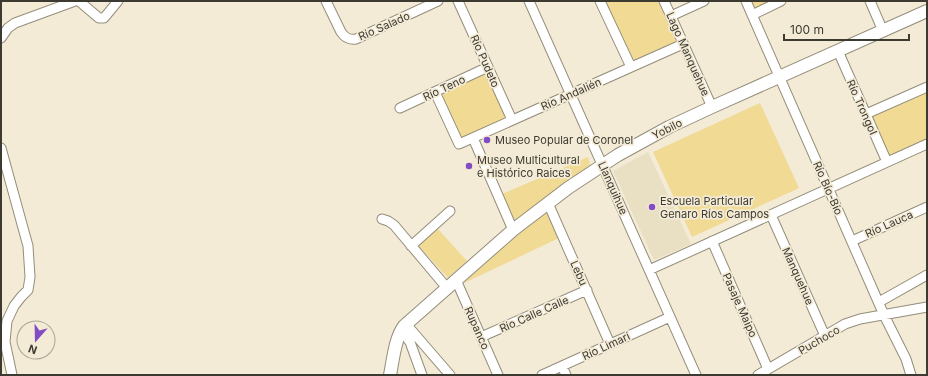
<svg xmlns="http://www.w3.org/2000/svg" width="928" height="376" font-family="Inter,sans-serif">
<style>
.built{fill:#e9dfc3}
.green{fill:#f1da94}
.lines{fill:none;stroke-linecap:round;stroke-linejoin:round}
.street-casing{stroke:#938d7a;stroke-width:11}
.secondary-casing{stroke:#938d7a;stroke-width:14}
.street{stroke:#fff;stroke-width:9}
.secondary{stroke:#fff;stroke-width:12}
.poi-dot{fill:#824cc4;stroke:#f3ebd6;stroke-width:1.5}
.labels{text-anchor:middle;stroke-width:3.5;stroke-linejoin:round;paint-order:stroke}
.street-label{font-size:11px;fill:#3d3a32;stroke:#f3ebd6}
.poi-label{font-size:11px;fill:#3d3a32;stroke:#f3ebd6;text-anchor:start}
</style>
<rect width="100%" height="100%" fill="#f3ebd6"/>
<!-- built -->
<path class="built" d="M 648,152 L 691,244 L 654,260 L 613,171 Z"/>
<!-- green -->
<path class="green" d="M 605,1 L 658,1 L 676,42 L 674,45 L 635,61 L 630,58 Z
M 750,1 L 774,1 L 758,8 L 752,6 Z
M 482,73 L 488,76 L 505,115 L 503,121 L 464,139 L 459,136 L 442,98 L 444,91 Z
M 927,89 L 927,139 L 889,157 L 869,115 Z
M 760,103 L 799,188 L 692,237 L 653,152 Z
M 588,157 L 590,165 L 514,221 L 502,194 Z
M 548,210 L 559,238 L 464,283 L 464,279 Z
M 437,228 L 467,261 L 448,278 L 418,245 Z"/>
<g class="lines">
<!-- street casing -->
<g class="street-casing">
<path id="street" d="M 79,1 L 99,18 L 104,18 L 118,1
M 326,1 L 341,32 C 345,38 349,40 356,39 L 438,1
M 458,1 L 512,120
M 529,1 L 696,375
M 600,1 L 631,67
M 664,1 L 712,107
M 746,1 L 884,315 L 906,359 L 911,375
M 870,1 L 883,31
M 752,15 L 781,1
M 671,16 L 704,1
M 1,38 L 8,28 L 15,23 L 75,1
M 838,51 L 887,162
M 435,92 L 459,144 L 683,44
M 400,108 L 488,67
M 866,114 L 927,87
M 473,138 L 513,230
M 1,148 L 28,246 L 30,277 L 28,290 L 21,297 L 14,306 L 7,321 L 5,342 L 12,375
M 548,203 L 610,344
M 771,215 L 825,336
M 382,219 L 388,221 L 394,225 L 447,288
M 712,241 L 768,369
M 852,241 L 927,207
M 411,246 L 450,211
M 649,270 L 927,144
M 456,280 L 498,375
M 879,302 L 927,275
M 406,324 L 450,375
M 401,330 L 410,342 L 422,375
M 481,337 L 587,290
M 562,366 L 566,375
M 542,375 L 670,317
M 758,375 L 845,324 L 860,319 L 927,307"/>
</g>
<!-- secondary casing -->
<g class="secondary-casing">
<path id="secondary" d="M 390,375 C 393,360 395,338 404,326 L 513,230 L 568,188 L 618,155 L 669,127 L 712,107 L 927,11"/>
</g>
<!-- street -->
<use href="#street" class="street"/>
<!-- secondary -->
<use href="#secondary" class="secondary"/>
</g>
<!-- markers -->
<g class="poi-dot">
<circle cx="487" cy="140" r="4"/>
<circle cx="469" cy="166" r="4"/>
<circle cx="652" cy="207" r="4"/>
</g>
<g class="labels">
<!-- street labels -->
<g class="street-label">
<text transform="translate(384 26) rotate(-24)" y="4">Río Salado</text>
<text transform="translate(688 54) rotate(66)" y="4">Lago Manquehue</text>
<text transform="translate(485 61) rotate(66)" y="4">Río Pudeto</text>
<text transform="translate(444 88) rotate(-25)" y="4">Río Teno</text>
<text transform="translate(571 94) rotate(-24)" y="4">Río Andalién</text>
<text transform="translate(862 107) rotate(66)" y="4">Río Trongol</text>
<text transform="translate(667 129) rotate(-27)" y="4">Yobilo</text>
<text transform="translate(613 188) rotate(66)" y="4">Llanquihue</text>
<text transform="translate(828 188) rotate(66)" y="4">Río Bío-Bío</text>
<text transform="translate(889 224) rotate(-24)" y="4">Río Lauca</text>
<text transform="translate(579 273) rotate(66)" y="4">Lebu</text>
<text transform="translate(798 276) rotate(66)" y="4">Manquehue</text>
<text transform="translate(740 305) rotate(66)" y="4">Pasaje Maipo</text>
<text transform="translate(534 314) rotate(-24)" y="4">Río Calle Calle</text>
<text transform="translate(477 328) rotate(66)" y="4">Rupanco</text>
<text transform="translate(819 340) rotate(-30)" y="4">Puchoco</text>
<text transform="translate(606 346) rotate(-25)" y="4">Río Limarí</text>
</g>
<!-- poi labels -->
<g class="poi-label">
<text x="495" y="144">Museo Popular de Coronel</text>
<text x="477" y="164">Museo Multicultural<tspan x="477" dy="13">e Histórico Raices</tspan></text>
<text x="660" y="205">Escuela Particular<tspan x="660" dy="13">Genaro Ríos Campos</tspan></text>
</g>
</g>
<!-- border -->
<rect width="928" height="376" fill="none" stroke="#3d3a32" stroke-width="4"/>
<!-- north arrow -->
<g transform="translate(36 340) rotate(200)"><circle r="19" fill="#f3ebd6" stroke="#aaa494"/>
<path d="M0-3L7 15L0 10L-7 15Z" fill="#824cc4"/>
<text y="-6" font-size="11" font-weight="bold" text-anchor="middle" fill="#3d3a32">N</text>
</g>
<!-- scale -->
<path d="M784 34v6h125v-6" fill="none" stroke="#3d3a32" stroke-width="2"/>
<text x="790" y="34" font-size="12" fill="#3d3a32" stroke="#f3ebd6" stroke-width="3" paint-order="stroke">100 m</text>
</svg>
